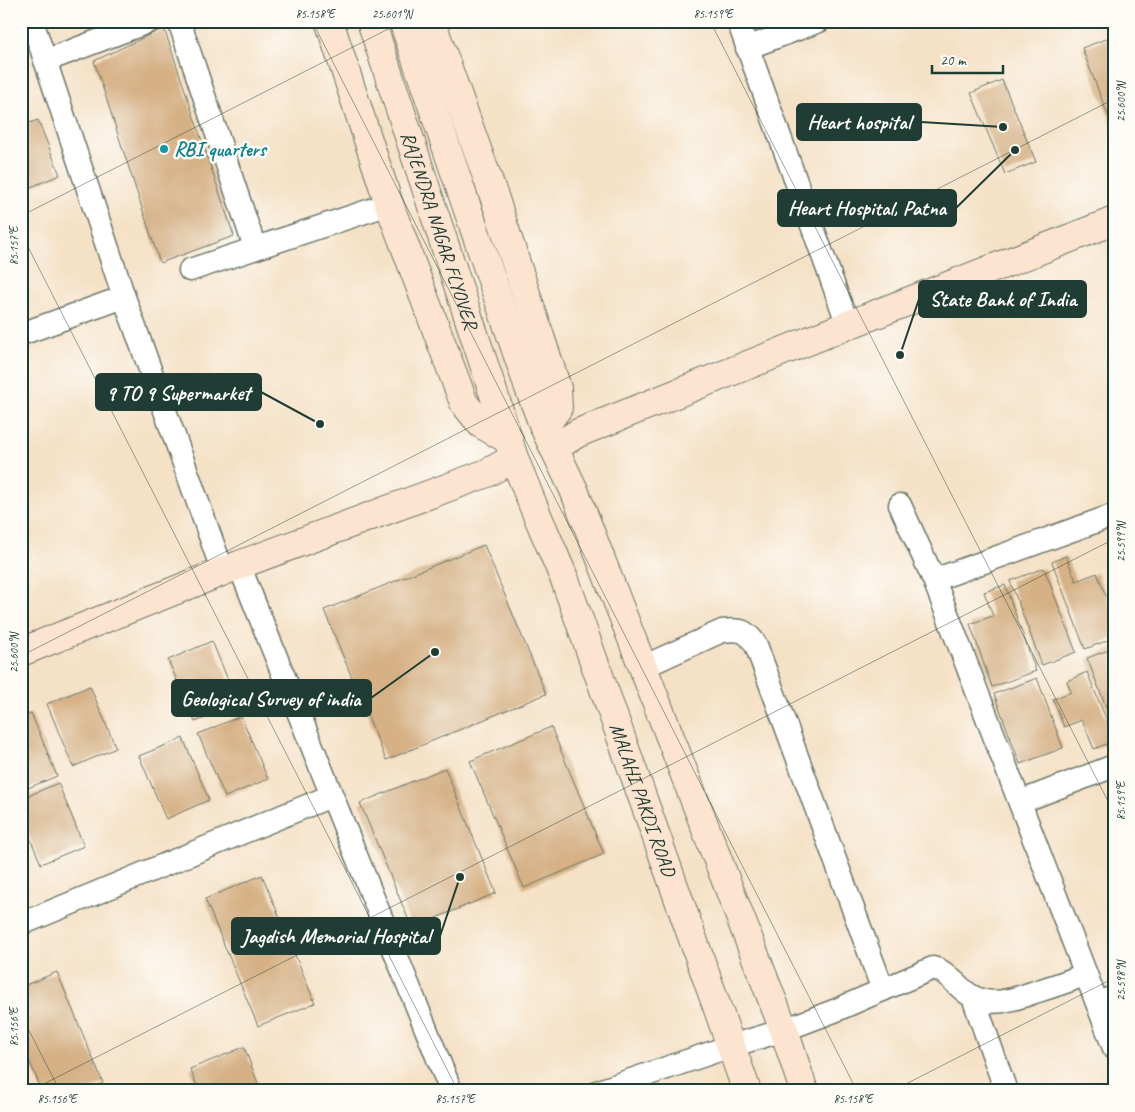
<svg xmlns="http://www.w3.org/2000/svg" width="1135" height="1112" font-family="Caveat,sans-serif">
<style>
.building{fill:#d5b185}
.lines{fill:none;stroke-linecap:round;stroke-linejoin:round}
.street-casing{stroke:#6a7667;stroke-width:25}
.secondary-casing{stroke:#6a7667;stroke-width:30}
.street{stroke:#fff;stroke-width:22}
.secondary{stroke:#fde4d0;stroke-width:28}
.ticks{fill:none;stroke:#1f3d34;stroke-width:1;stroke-opacity:0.45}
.culture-dot{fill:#0f9aa8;stroke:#fdfcf7;stroke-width:2}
.labels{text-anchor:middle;stroke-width:5;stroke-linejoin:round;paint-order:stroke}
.culture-label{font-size:20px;font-weight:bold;fill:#0d838f;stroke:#fdfcf7;text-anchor:start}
.street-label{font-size:20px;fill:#1f3d34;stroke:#fdfcf7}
.leader{fill:none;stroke:#1f3d34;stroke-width:2}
.callout-dot{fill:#1f3d34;stroke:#fdfcf7;stroke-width:2}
.callout{fill:#1f3d34;stroke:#1f3d34;stroke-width:2}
.callout-label{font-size:21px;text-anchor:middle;font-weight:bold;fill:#fff}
.neatline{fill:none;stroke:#1f3d34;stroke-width:2}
.ticks-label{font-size:12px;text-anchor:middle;fill:#1f3d34}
</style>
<rect width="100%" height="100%" fill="#fdfcf7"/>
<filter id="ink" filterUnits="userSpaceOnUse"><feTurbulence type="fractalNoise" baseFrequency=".02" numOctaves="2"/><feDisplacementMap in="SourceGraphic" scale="10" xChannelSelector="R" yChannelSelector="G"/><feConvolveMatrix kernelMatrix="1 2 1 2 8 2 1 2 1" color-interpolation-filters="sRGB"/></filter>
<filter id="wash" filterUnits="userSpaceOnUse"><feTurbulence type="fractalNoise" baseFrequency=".0096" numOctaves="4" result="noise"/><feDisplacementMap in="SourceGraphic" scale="20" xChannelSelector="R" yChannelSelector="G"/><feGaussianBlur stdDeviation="1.12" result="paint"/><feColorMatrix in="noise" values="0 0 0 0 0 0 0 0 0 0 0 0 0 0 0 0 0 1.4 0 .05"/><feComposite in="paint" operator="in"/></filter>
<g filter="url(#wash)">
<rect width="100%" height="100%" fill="#f5e1c6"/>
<g id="blocks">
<!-- building -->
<path class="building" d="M 164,28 L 234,236 L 160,263 L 94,61 Z
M 1114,36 L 1114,131 L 1082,48 Z
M 1002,80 L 1036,162 L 1005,174 L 971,93 Z
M 38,120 L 60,175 L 21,191 L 21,126 Z
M 484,545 L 546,694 L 386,760 L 324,610 Z
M 1066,556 L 1076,581 L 1097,573 L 1114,616 L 1114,638 L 1085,649 L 1052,562 Z
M 1114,561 L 1114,574 L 1110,563 Z
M 1044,568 L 1076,652 L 1042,665 L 1010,581 Z
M 1005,585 L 1036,671 L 992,687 L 970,624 L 993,616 L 984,592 Z
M 212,641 L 238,704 L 195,722 L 168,660 Z
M 1114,648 L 1114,727 L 1087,658 Z
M 1087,672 L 1114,738 L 1114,741 L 1094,749 L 1082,720 L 1064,727 L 1053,699 L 1071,692 L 1067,681 Z
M 1037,678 L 1063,748 L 1020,764 L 994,694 Z
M 90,686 L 116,748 L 73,767 L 47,704 Z
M 31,713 L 57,776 L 21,791 L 21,717 Z
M 241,716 L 268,779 L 225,797 L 198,734 Z
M 551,727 L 604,854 L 524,888 L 470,761 Z
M 183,738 L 209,800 L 166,819 L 139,756 Z
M 445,768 L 496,893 L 412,928 L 360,803 Z
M 58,783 L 84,846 L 41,864 L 21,817 L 21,799 Z
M 262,875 L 315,1003 L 258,1026 L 205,899 Z
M 57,972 L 103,1083 L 85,1091 L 42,1091 L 21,1041 L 21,987 Z
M 244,1047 L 261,1091 L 199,1091 L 190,1069 Z"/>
</g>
</g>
<g filter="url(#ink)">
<use href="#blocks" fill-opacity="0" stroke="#6a7667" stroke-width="1"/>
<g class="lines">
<!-- street casing -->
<g class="street-casing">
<path id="street" d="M 32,21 L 124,297 L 223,572
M 179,21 L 255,248
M 738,21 L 848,325
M 747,48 L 819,21
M 45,61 L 150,21
M 190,270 L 389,204
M 21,334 L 124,297
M 900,505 L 934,580 L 1114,515
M 239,565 L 451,1091
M 934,580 L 1097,1003
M 643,667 L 722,631 C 739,629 746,629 756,645 L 883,990
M 1020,802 L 1114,766
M 21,924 L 331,796
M 973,997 L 1006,1091
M 1114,997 L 1097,1003 L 1114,1048
M 599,1091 L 731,1046 L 784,1030 L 834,1011 L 933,968 C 946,970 958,988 970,995 C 992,1009 1017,998 1038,991 C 1054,986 1070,981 1086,974"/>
</g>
<!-- secondary casing -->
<g class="secondary-casing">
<g id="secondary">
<path d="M 329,21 L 389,204 L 464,403 L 481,424 L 509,440"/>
<path id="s1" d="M 371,21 L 497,404 L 514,458 L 535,510 L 565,580 L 747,1091"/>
<path d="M 403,21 L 529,388 L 544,427 L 574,490 L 784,1030 L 804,1091"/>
<path d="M 431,21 L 495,199 L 557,388 L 558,408 L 544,427"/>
<path d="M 554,448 L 578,433 L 848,325 L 1114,221"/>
<path d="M 21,652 L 239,565 L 487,473 L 514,458"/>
</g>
</g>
<!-- street -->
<use href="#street" class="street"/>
<!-- secondary -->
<use href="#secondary" class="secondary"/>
</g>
</g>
<!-- ticks -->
<path class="ticks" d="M 312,21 L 857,1091M 710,21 L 1114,813M 1109,21 L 1114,31M 21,216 L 404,21M 21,233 L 458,1091M 21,656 L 1114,99M 21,1015 L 60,1091M 30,1091 L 1114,539M 892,1091 L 1114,978"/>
<!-- markers -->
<circle class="culture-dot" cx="164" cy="149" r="5"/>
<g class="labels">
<!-- culture labels -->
<g class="culture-label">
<text x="174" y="156">RBI quarters</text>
</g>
<!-- street labels -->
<g class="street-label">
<text dy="7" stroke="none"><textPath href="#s1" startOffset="220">RAJENDRA NAGAR FLYOVER</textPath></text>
<text dy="7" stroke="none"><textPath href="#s1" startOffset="825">MALAHI PAKDI ROAD</textPath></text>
</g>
</g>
<!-- callouts -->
<path class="leader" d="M1003 127L921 122M1015 150L956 208M900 355L919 299M320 424L261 392M435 652L371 698M460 877L440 936"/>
<g class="callout-dot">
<circle cx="1003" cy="127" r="5"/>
<circle cx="1015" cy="150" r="5"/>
<circle cx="900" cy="355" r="5"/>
<circle cx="320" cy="424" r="5"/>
<circle cx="435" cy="652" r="5"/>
<circle cx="460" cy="877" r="5"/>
</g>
<g class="callout">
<rect x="797" y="104" width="124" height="36" rx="5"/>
<rect x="778" y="190" width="178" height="36" rx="5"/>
<rect x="919" y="281" width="167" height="36" rx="5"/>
<rect x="96" y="374" width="165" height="36" rx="5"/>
<rect x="172" y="680" width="199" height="36" rx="5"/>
<rect x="232" y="918" width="208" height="36" rx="5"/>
</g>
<g class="callout-label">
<text x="859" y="129">Heart hospital</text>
<text x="867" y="215">Heart Hospital, Patna</text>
<text x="1003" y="306">State Bank of India</text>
<text x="178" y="400">9 TO 9 Supermarket</text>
<text x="271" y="706">Geological Survey of india</text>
<text x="336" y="943">Jagdish Memorial Hospital</text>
</g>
<!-- margin -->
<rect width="1135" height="1112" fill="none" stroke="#fdfcf7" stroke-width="55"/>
<!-- scale -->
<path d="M932 65v8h71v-8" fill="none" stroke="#1f3d34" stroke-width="2.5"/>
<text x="940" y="65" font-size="15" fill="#1f3d34" stroke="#fdfcf7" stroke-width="4" paint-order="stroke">20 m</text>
<rect x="28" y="28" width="1080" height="1056" class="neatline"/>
<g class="ticks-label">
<text x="315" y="18">85.158°E</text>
<text x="392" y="18">25.601°N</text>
<text x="713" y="18">85.159°E</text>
<text transform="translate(1121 102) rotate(-90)" y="4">25.600°N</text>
<text transform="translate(14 246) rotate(-90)" y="4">85.157°E</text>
<text transform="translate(1121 542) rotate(-90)" y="4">25.599°N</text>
<text transform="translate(14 653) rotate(-90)" y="4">25.600°N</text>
<text transform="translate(1121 801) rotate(-90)" y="4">85.159°E</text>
<text transform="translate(1121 981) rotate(-90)" y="4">25.598°N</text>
<text transform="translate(14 1027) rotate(-90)" y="4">85.156°E</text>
<text x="57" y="1103">85.156°E</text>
<text x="455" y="1103">85.157°E</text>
<text x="853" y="1103">85.158°E</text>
</g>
</svg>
